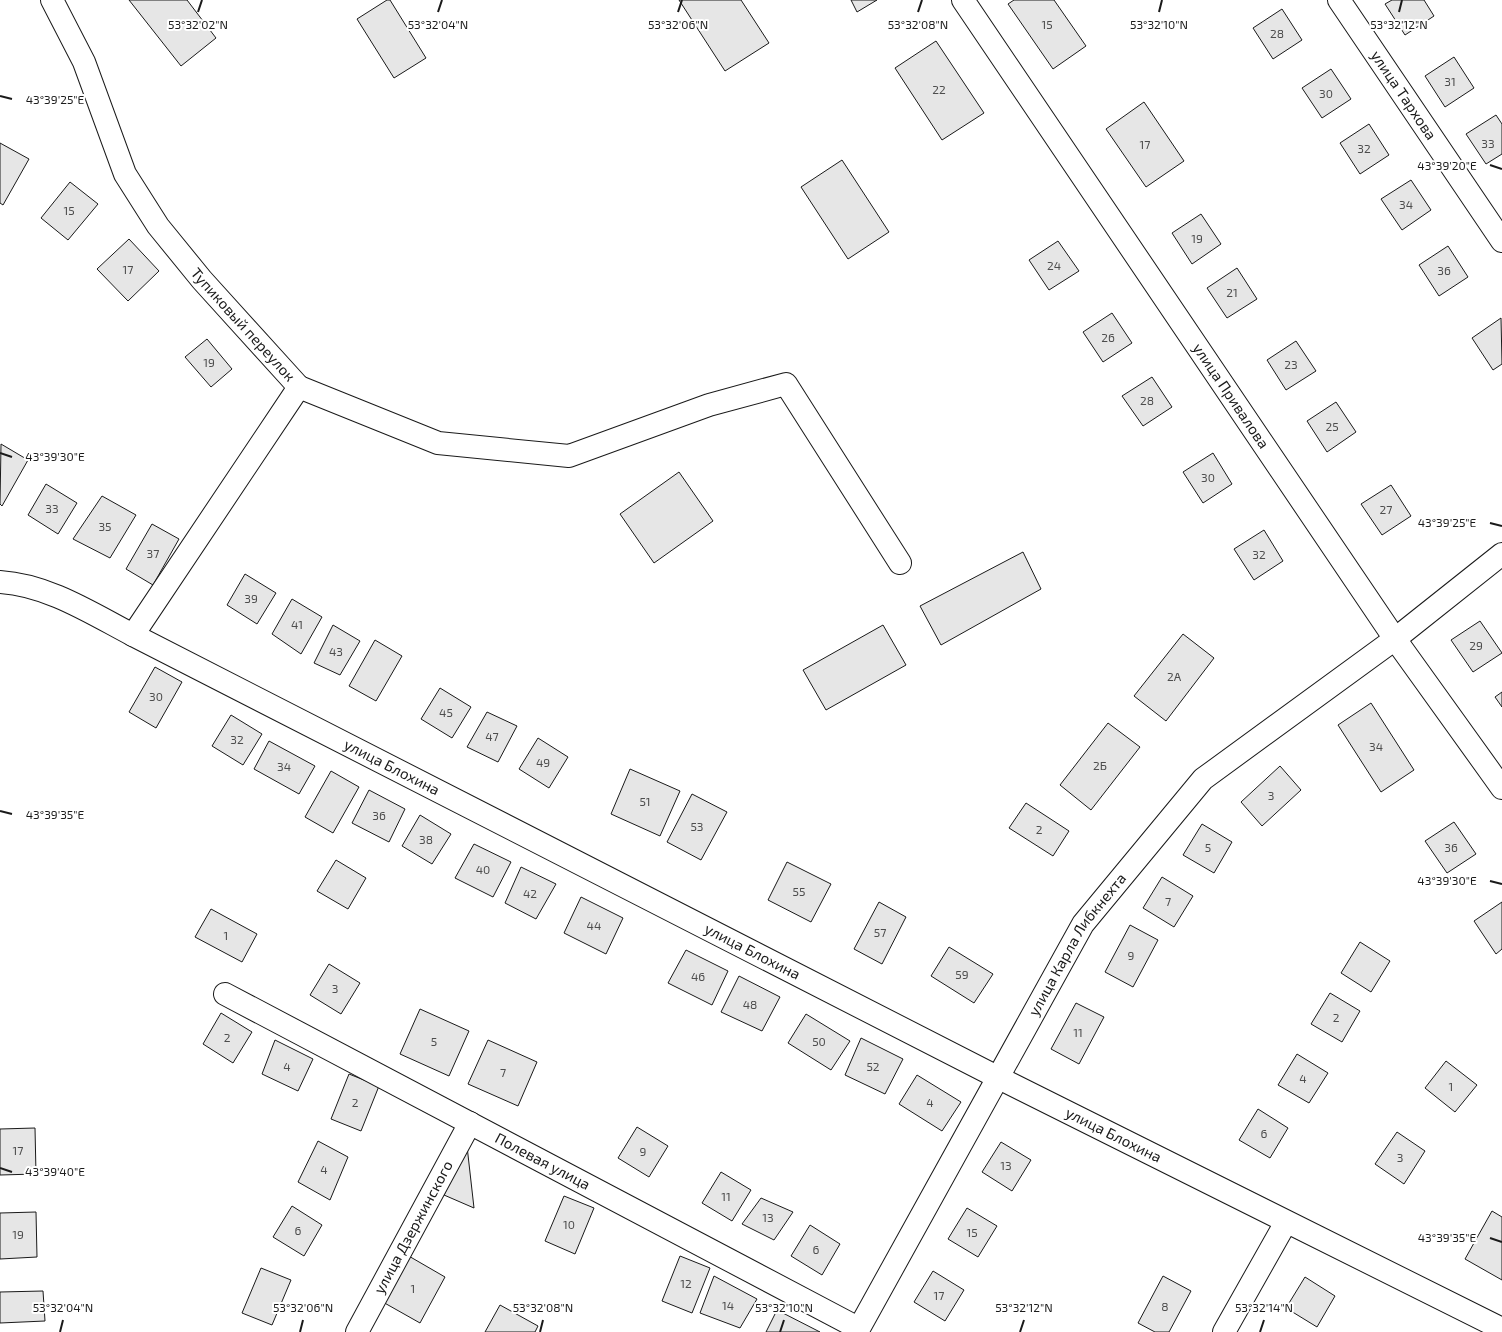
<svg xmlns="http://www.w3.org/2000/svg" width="1502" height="1332" font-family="'Exo 2',sans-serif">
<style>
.building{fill:#e6e6e6;stroke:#1a1a1a}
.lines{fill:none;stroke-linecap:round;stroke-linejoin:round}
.minor-casing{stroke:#1a1a1a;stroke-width:24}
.minor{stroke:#fff;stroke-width:22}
.ticks{fill:none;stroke:#1a1a1a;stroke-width:2}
.labels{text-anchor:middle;stroke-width:4;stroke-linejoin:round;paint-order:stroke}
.number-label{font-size:12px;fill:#4d4d4d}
.street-label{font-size:15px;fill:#1a1a1a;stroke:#fff}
.ticks-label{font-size:12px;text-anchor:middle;fill:#1a1a1a;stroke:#fff;stroke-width:4;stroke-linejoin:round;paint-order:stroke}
</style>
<rect width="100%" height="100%" fill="#fff"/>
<!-- building -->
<path class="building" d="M 129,0 L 187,0 L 216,38 L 181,66 Z
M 387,0 L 390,0 L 426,58 L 394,78 L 357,19 Z
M 679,0 L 741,0 L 769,43 L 725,71 Z
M 851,0 L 877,0 L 857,12 Z
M 1014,0 L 1054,0 L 1086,46 L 1053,69 L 1008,4 Z
M 1392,0 L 1424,0 L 1434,16 L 1405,35 L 1385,4 Z
M 1282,9 L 1302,40 L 1273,59 L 1253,28 Z
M 936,41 L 984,113 L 942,140 L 895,68 Z
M 1454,57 L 1474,88 L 1445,107 L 1425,76 Z
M 1331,69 L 1351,99 L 1322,118 L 1302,88 Z
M 1144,102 L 1184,161 L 1146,187 L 1106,129 Z
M 1496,115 L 1502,124 L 1502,154 L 1486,164 L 1466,134 Z
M 1369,124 L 1389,155 L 1360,174 L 1340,143 Z
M 0,143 L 29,159 L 3,205 L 0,203 Z
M 842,160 L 889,232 L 848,259 L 801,187 Z
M 1411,180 L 1431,210 L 1402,230 L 1381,199 Z
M 70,182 L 98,204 L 68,240 L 41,218 Z
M 1201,214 L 1221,244 L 1192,264 L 1172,233 Z
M 129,239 L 159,271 L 128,301 L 97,269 Z
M 1058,241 L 1079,271 L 1049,290 L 1029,260 Z
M 1448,246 L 1468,277 L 1439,296 L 1419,265 Z
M 1237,268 L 1257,299 L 1227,318 L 1207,288 Z
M 1112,313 L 1132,343 L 1103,362 L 1083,332 Z
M 1501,318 L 1502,364 L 1493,370 L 1472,338 Z
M 207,339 L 232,369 L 211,387 L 185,357 Z
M 1296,341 L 1316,371 L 1286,390 L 1267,360 Z
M 1152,377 L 1172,407 L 1143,426 L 1122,396 Z
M 1336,402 L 1356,432 L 1327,452 L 1307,421 Z
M 1,444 L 28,460 L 2,506 L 0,504 Z
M 1213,453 L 1232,484 L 1203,503 L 1183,472 Z
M 679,472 L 713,521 L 654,563 L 620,514 Z
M 46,484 L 77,503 L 58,534 L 28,515 Z
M 1391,485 L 1411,516 L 1382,535 L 1361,504 Z
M 102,496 L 136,515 L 110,558 L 73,539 Z
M 152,524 L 179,539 L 153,585 L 126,569 Z
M 1264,530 L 1283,561 L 1254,580 L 1234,549 Z
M 1023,552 L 1041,589 L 941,645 L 920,606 Z
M 245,574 L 276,593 L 257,624 L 227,605 Z
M 292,599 L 322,617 L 301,654 L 272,634 Z
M 1480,621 L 1502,653 L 1473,672 L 1451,640 Z
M 333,625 L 360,641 L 340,675 L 314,663 Z
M 883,625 L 906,665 L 826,710 L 803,670 Z
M 1183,634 L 1214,658 L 1166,721 L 1134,696 Z
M 375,640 L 402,656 L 376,701 L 349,686 Z
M 155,667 L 182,682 L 156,728 L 129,712 Z
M 440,688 L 471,707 L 452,738 L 421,719 Z
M 1502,692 L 1502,707 L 1495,697 Z
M 1371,703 L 1414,770 L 1381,792 L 1338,725 Z
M 487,712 L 517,726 L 498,762 L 467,747 Z
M 231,715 L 262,734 L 243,765 L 212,746 Z
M 1108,723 L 1140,747 L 1091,810 L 1060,785 Z
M 538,738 L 568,757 L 549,788 L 519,769 Z
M 269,741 L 315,766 L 299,794 L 254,769 Z
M 1280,766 L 1301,790 L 1262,826 L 1241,802 Z
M 630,769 L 680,791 L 660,836 L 611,814 Z
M 331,771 L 359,787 L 333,833 L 305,817 Z
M 369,790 L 405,809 L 389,842 L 352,823 Z
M 692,794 L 727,812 L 701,860 L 667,842 Z
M 1026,803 L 1069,831 L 1053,856 L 1009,828 Z
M 420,815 L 451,834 L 432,864 L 402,846 Z
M 1454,822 L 1476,854 L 1447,873 L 1425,841 Z
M 1202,824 L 1232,842 L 1214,873 L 1183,855 Z
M 474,844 L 511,862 L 493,897 L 455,878 Z
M 336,860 L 366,878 L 348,909 L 317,891 Z
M 787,862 L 831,884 L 811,922 L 768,900 Z
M 521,867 L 556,884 L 536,919 L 505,903 Z
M 1162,877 L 1193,896 L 1174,927 L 1143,908 Z
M 581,897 L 623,918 L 606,954 L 564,933 Z
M 879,902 L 906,917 L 882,964 L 854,949 Z
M 1502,902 L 1502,949 L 1496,954 L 1474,921 Z
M 211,909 L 257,934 L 242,962 L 195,937 Z
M 1130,925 L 1158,940 L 1133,987 L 1105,972 Z
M 1360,942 L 1390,961 L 1371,992 L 1341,973 Z
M 949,947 L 993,974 L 974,1003 L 931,976 Z
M 686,950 L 728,971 L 712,1005 L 668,983 Z
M 329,964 L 360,983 L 341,1014 L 310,995 Z
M 739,976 L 780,997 L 762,1031 L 721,1012 Z
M 1330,993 L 1360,1011 L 1342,1042 L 1311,1024 Z
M 1076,1003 L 1104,1017 L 1079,1064 L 1051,1049 Z
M 420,1009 L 469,1031 L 449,1076 L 400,1054 Z
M 221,1013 L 252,1032 L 233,1063 L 203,1044 Z
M 806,1014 L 850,1041 L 831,1070 L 788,1043 Z
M 861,1038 L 903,1059 L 885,1094 L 845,1075 Z
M 275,1040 L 313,1059 L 298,1091 L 262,1074 Z
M 488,1040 L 537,1062 L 518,1106 L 468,1084 Z
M 1297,1054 L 1328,1073 L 1309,1103 L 1278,1085 Z
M 1446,1061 L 1477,1085 L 1455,1112 L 1425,1088 Z
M 349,1074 L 379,1086 L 361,1131 L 331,1119 Z
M 917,1075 L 961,1102 L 942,1131 L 899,1104 Z
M 1258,1109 L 1288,1128 L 1270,1158 L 1239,1140 Z
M 637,1127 L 668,1146 L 649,1177 L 618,1158 Z
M 35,1128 L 36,1174 L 0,1175 L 0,1129 Z
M 1397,1132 L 1425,1151 L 1404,1184 L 1375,1164 Z
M 318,1141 L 348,1157 L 330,1200 L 298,1182 Z
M 1001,1142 L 1031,1160 L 1012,1191 L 982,1172 Z
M 467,1146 L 474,1208 L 444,1195 Z
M 721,1172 L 751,1190 L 732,1221 L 702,1203 Z
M 564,1196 L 594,1208 L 575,1254 L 545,1241 Z
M 761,1198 L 793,1212 L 774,1240 L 742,1224 Z
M 292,1206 L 322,1225 L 304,1256 L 273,1237 Z
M 967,1208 L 997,1226 L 978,1257 L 948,1239 Z
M 1492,1211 L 1502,1217 L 1502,1280 L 1465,1259 Z
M 36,1212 L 37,1257 L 0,1259 L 0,1213 Z
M 810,1225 L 840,1244 L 822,1275 L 791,1256 Z
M 407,1255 L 445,1277 L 420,1323 L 381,1301 Z
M 680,1256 L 710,1268 L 692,1313 L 662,1301 Z
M 261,1268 L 291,1280 L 272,1325 L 242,1313 Z
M 933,1271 L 964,1290 L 945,1321 L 914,1302 Z
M 714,1276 L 757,1299 L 740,1328 L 700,1313 Z
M 1163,1276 L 1191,1291 L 1169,1332 L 1155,1332 L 1138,1323 Z
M 1305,1277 L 1335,1296 L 1317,1327 L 1286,1308 Z
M 43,1291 L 45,1321 L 0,1323 L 0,1292 Z
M 500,1305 L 538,1326 L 535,1332 L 485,1332 Z
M 777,1310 L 820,1332 L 766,1332 Z"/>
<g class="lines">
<!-- minor casing -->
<g class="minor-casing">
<g id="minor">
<path id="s1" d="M 52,0 L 84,62 L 125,174 L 158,226 L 202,280 L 299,387 L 133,635"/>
<path id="s2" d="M 963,0 L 1395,639 L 1502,788"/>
<path id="s3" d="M 1339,0 L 1502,241"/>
<path d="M 299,387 L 438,443 L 569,456 L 709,405 L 786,384 L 900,563"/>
<path id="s4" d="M 0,582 C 48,585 91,613 133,635 L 999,1078 L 1502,1329"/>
<path id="s5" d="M 225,994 L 858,1328"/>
<path id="s6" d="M 357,1332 L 470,1123"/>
<path id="s7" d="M 857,1332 L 1083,924 L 1203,779 L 1395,639 L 1502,554"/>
<path d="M 1224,1332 L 1286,1222"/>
</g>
</g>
<!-- minor -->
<use href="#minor" class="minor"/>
</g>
<!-- ticks -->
<path class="ticks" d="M 198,12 L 202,0M 438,12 L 442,0M 678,12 L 682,0M 918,12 L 922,0M 1159,12 L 1162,0M 1399,12 L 1402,0M 0,96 L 12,99M 1490,165 L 1502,169M 0,453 L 12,457M 1490,523 L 1502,526M 0,811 L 12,814M 1490,881 L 1502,884M 0,1168 L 12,1172M 1490,1238 L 1502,1242M 60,1332 L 63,1320M 300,1332 L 303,1320M 540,1332 L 543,1320M 780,1332 L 784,1320M 1020,1332 L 1024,1320M 1260,1332 L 1264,1320"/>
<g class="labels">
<!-- number labels -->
<g class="number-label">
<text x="1047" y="29">15</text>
<text x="1277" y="38">28</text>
<text x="1450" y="86">31</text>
<text x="939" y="94">22</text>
<text x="1326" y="98">30</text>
<text x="1488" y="148">33</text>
<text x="1145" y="149">17</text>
<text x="1364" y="153">32</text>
<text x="1406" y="209">34</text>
<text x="69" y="215">15</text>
<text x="1197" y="243">19</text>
<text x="1054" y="270">24</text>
<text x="128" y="274">17</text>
<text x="1444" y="275">36</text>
<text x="1232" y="297">21</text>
<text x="1108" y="342">26</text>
<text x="209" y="367">19</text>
<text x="1291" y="369">23</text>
<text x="1147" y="405">28</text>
<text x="1332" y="431">25</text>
<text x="1208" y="482">30</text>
<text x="52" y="513">33</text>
<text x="1386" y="514">27</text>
<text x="105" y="531">35</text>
<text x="153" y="558">37</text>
<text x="1259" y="559">32</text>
<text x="251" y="603">39</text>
<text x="297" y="629">41</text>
<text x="1476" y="650">29</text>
<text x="336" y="656">43</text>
<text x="1174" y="681">2А</text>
<text x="156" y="701">30</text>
<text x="446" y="717">45</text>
<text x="492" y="741">47</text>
<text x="237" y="744">32</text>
<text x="1376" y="751">34</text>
<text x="543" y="767">49</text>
<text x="1100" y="770">2Б</text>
<text x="284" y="771">34</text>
<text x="1271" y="800">3</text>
<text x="645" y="806">51</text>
<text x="379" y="820">36</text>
<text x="697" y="831">53</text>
<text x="1039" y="834">2</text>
<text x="426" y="844">38</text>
<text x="1208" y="852">5</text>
<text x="1451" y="852">36</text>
<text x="483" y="874">40</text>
<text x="799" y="896">55</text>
<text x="530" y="898">42</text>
<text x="1168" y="906">7</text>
<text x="594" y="930">44</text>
<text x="880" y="937">57</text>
<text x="226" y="940">1</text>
<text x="1131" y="960">9</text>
<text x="962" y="979">59</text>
<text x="698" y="981">46</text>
<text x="335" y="993">3</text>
<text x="750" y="1009">48</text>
<text x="1336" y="1022">2</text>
<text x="1078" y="1037">11</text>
<text x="227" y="1042">2</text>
<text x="434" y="1046">5</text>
<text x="819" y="1046">50</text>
<text x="287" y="1071">4</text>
<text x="873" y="1071">52</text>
<text x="503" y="1077">7</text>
<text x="1303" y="1083">4</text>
<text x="1451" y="1091">1</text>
<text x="355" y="1107">2</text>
<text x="930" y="1107">4</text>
<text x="1264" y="1138">6</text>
<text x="18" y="1155">17</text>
<text x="643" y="1156">9</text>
<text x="1400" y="1162">3</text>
<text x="1006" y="1170">13</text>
<text x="324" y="1174">4</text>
<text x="726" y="1201">11</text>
<text x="768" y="1222">13</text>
<text x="569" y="1229">10</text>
<text x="298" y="1235">6</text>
<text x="972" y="1237">15</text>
<text x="18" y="1239">19</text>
<text x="816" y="1254">6</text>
<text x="686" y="1288">12</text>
<text x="413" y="1293">1</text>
<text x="939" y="1300">17</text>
<text x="728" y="1310">14</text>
<text x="1165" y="1311">8</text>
</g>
<!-- street labels -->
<g class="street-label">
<text dy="5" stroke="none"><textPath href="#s3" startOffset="115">улица Тархова</textPath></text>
<text dy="5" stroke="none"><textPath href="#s1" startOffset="381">Тупиковый переулок</textPath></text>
<text dy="5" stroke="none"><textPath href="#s2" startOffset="478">улица Привалова</textPath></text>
<text dy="5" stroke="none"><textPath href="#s4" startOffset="435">улица Блохина</textPath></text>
<text dy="5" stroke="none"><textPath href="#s7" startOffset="446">улица Карла Либкнехта</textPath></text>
<text dy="5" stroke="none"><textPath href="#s4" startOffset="840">улица Блохина</textPath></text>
<text dy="5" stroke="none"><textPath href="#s4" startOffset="1245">улица Блохина</textPath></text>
<text dy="5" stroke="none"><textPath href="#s5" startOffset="359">Полевая улица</textPath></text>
<text dy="5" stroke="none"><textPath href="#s6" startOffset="119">улица Дзержинского</textPath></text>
</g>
</g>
<g class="ticks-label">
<text x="198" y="29">53°32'02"N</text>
<text x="438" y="29">53°32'04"N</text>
<text x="678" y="29">53°32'06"N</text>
<text x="918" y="29">53°32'08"N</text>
<text x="1159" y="29">53°32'10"N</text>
<text x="1399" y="29">53°32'12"N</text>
<text x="55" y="104">43°39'25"E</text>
<text x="1447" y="170">43°39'20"E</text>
<text x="55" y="461">43°39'30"E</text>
<text x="1447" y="527">43°39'25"E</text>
<text x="55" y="819">43°39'35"E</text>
<text x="1447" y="885">43°39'30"E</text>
<text x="55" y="1176">43°39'40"E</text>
<text x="1447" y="1242">43°39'35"E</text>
<text x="63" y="1312">53°32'04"N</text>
<text x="303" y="1312">53°32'06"N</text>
<text x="543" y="1312">53°32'08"N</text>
<text x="784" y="1312">53°32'10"N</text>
<text x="1024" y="1312">53°32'12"N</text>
<text x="1264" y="1312">53°32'14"N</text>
</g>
</svg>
